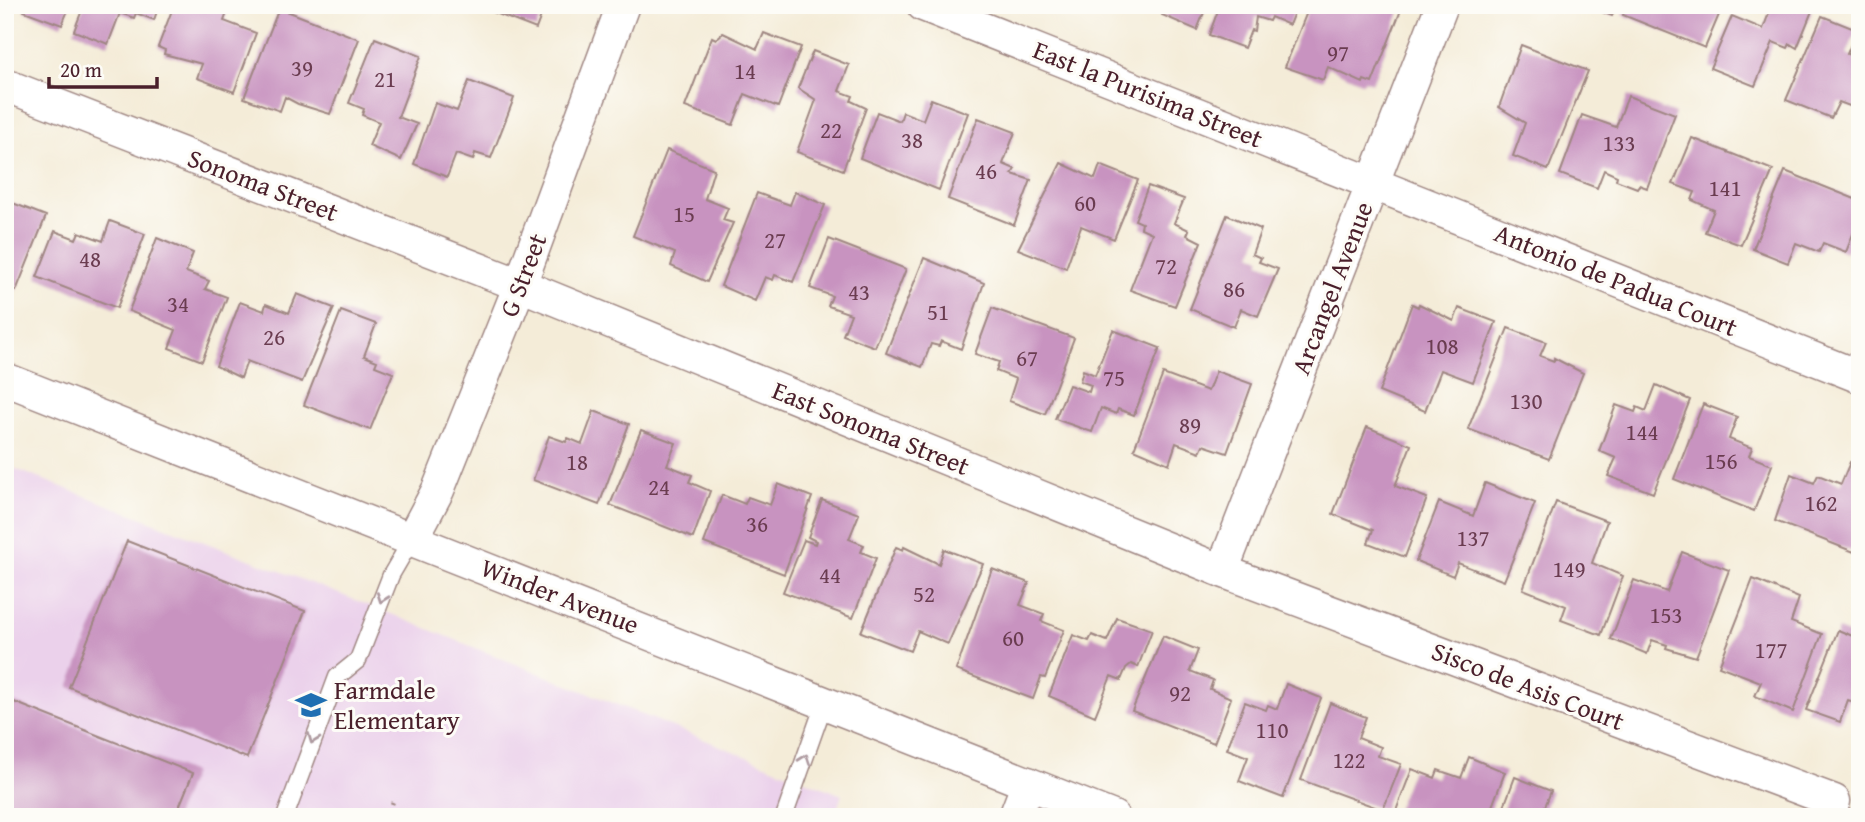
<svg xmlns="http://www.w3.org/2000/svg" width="1865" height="822" font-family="'Gentium Book Plus',serif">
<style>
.built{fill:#ebd1eb}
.building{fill:#c893c0}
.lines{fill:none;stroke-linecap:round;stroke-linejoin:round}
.lane-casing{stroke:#9f8682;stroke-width:19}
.street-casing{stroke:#9f8682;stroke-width:35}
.path{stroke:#9f8682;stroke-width:4.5;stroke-dasharray:2 5;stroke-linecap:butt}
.lane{stroke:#fff;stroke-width:16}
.street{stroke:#fff;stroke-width:32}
.oneway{stroke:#ae9aa0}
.labels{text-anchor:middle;stroke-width:6;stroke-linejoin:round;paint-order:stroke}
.number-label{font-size:23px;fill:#6a3c50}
.street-label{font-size:26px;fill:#4a1f2b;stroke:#fdfcf7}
.poi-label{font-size:26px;fill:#4a1f2b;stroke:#fdfcf7;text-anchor:start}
</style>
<rect width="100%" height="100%" fill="#fdfcf7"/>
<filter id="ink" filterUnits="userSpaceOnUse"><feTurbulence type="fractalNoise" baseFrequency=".0143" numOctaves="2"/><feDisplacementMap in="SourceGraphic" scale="14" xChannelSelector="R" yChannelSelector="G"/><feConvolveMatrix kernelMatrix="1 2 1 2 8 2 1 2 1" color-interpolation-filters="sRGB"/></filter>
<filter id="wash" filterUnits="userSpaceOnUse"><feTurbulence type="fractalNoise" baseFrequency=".00686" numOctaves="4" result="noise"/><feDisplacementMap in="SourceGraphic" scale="28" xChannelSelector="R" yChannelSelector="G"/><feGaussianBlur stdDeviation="1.57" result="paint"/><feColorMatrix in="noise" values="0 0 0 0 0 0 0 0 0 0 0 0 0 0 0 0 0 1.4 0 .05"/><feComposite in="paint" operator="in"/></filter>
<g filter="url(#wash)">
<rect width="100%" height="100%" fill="#f4ecd8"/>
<!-- built -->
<path class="built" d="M 5,465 L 391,614 L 842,795 L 834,817 L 5,817 Z"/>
<g id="blocks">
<!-- building -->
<path class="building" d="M 26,5 L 70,5 L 62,25 L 24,11 Z
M 84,5 L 159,5 L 154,20 L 136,13 L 134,18 L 120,13 L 108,44 L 74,31 Z
M 174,5 L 230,5 L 224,21 L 256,33 L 234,92 L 197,78 L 202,64 L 164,54 L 165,50 L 158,47 Z
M 475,5 L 545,5 L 536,29 Z
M 1165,5 L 1207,5 L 1197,30 L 1162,15 Z
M 1220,5 L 1297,5 L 1289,25 L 1271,17 L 1269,21 L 1256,17 L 1254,31 L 1251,30 L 1244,48 L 1209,35 Z
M 1317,5 L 1403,5 L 1372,83 L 1364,80 L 1363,83 L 1328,67 L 1323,80 L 1285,67 L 1309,7 L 1316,9 Z
M 1584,5 L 1617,5 L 1612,16 Z
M 1627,5 L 1710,5 L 1721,10 L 1705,48 L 1623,15 Z
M 1772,5 L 1796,5 L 1812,11 L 1797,48 L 1790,44 L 1788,48 L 1773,42 L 1755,86 L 1710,68 L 1732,16 L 1763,29 Z
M 279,8 L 359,39 L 330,114 L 298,104 L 285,97 L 280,111 L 244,98 Z
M 1822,16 L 1857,30 L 1847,54 L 1857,58 L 1855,62 L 1860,64 L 1860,97 L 1855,108 L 1839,102 L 1831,118 L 1786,100 Z
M 723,33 L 757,49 L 764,33 L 801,47 L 778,107 L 745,94 L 733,125 L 685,107 L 712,37 L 716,39 Z
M 375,38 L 421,56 L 398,117 L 417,124 L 401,160 L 369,146 L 379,122 L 362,115 L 364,109 L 349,103 Z
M 1521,45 L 1588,71 L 1548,170 L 1513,156 L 1525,123 L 1499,107 Z
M 813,51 L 849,65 L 839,91 L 853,96 L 851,101 L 866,108 L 843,170 L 797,152 L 816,100 L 798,88 Z
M 469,81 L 514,98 L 491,158 L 475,153 L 473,160 L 456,154 L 447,177 L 414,164 L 435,103 L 457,111 Z
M 1628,96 L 1675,114 L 1647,188 L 1639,185 L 1637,188 L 1616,180 L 1617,176 L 1604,170 L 1597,188 L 1560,174 L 1582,115 L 1616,127 Z
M 931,99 L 968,113 L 939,190 L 860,158 L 877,112 L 900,121 L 903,112 L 923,120 Z
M 978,118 L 1015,132 L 1003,164 L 1015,169 L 1012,174 L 1031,180 L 1014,225 L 948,199 Z
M 1692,138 L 1773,170 L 1741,245 L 1705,232 L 1714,210 L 1692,200 L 1695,192 L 1673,184 Z
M 667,150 L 714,169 L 705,199 L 728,208 L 723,220 L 733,223 L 707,282 L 671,266 L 675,253 L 633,236 Z
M 1061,163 L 1095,179 L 1100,165 L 1138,180 L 1114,239 L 1081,226 L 1066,268 L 1018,249 Z
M 1785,171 L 1860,201 L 1860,216 L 1846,252 L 1823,243 L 1819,252 L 1796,243 L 1788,263 L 1753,249 Z
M 1148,186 L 1184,199 L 1174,223 L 1189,230 L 1187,235 L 1201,242 L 1175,306 L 1130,290 L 1152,233 L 1141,228 L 1142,223 L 1135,220 Z
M 795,192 L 825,205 L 793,282 L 775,275 L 773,280 L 765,277 L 755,301 L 721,286 L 757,193 L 790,205 Z
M 5,200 L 46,216 L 16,291 L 5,286 Z
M 1227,215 L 1261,229 L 1252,254 L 1261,258 L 1259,262 L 1278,269 L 1258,316 L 1241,309 L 1234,327 L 1190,309 Z
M 110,221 L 145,234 L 117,308 L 37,277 L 55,231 L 76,239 L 79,232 L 103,241 Z
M 157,238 L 193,253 L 186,272 L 209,281 L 205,289 L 227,297 L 202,361 L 169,348 L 176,330 L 129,311 Z
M 829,239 L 906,269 L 875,347 L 843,335 L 851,314 L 828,306 L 832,296 L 810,288 Z
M 924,258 L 984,283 L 961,349 L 941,341 L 939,346 L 931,344 L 922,367 L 886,353 Z
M 297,294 L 334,308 L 302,382 L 247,361 L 241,378 L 216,366 L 240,302 L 264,311 L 266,304 L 289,313 Z
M 1412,304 L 1418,307 L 1419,304 L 1454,321 L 1459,308 L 1496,322 L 1473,382 L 1441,370 L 1425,411 L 1379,392 Z
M 992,308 L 1074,338 L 1045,414 L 1009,401 L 1016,379 L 996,371 L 999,362 L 975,354 Z
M 341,311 L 376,324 L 364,356 L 377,361 L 375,366 L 393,373 L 370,430 L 304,405 Z
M 1508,328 L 1546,342 L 1540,356 L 1554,361 L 1554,358 L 1583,373 L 1549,459 L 1468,429 Z
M 1113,330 L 1160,348 L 1134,415 L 1118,409 L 1116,414 L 1101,408 L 1092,432 L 1055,419 L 1069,385 L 1089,392 L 1091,385 L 1080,381 L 1083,370 L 1095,375 Z
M 1216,371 L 1252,384 L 1227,453 L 1203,445 L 1200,452 L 1176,443 L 1169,464 L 1134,449 L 1163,374 L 1208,391 Z
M 1656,385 L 1690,400 L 1653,493 L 1608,476 L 1616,458 L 1599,451 L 1616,405 L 1635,412 L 1637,407 L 1646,411 Z
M 1703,404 L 1737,417 L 1729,439 L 1752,448 L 1749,456 L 1772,465 L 1754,511 L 1674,479 Z
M 594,411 L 629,424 L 599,505 L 533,480 L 549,436 L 566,442 L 568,438 L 582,444 Z
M 1367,427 L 1411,445 L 1395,486 L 1427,498 L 1405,557 L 1368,543 L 1373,530 L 1333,514 Z
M 641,430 L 676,443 L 667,465 L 692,475 L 689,482 L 710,491 L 693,538 L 610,505 Z
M 1850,462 L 1860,466 L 1860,539 L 1854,552 L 1775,521 L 1791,474 L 1814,483 L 1818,475 L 1841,484 Z
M 1485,483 L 1535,503 L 1504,581 L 1458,563 L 1453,576 L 1416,561 L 1439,502 L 1473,516 Z
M 778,484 L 812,497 L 784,574 L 704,543 L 722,495 L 745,504 L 748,497 L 770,505 Z
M 822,500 L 859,514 L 849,539 L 864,545 L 861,552 L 876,558 L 853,618 L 783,592 L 804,540 L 815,544 L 816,541 L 808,537 Z
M 1556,502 L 1607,521 L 1592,563 L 1623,576 L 1601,635 L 1561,620 L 1566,606 L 1523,589 Z
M 127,541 L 305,611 L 247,758 L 69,687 Z
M 896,547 L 903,550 L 904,547 L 939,564 L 944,549 L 983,564 L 948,644 L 918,631 L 910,651 L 861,632 Z
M 1682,552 L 1729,570 L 1696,657 L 1666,648 L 1667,645 L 1652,640 L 1647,654 L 1611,639 L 1634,580 L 1667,592 Z
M 992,569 L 1029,583 L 1020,605 L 1044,614 L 1041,621 L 1064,630 L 1045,678 L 1041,677 L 1033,699 L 956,670 Z
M 1753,579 L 1799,598 L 1791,622 L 1822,634 L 1793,712 L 1755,696 L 1761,682 L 1719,666 Z
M 1117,618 L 1152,630 L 1138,667 L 1131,664 L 1126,668 L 1121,680 L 1111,676 L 1095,716 L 1049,696 L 1073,635 L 1089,641 L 1092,635 L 1107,641 Z
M 1838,630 L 1860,639 L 1860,704 L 1848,700 L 1840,722 L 1806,710 Z
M 1163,636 L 1198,650 L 1190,671 L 1213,680 L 1210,689 L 1231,698 L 1214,743 L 1132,711 Z
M 1286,684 L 1321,698 L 1283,798 L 1239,781 L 1248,757 L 1227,749 L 1245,702 L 1266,710 L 1268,705 L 1277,709 Z
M 14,702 L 193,773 L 175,817 L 5,817 L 5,723 Z
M 1330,703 L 1366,717 L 1358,738 L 1381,747 L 1378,756 L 1401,764 L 1383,810 L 1301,780 Z
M 1469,757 L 1505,772 L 1488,817 L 1394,816 L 1412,769 L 1435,778 L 1438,770 L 1461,778 Z
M 1515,777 L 1551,791 L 1541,817 L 1500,817 Z"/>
</g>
</g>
<g filter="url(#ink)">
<use href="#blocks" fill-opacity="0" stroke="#9f8682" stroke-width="2"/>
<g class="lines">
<!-- lane casing -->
<g class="lane-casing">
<path id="lane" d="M 285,817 L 337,677 L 358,660 L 391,575 L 412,539
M 784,817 L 825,701"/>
</g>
<!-- street casing -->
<g class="street-casing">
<path id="street" d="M 923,5 L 1860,377
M 5,85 L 520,285 L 1222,571 L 1834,801
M 5,379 L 1113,817
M 412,539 L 438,490 L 520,285 L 623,5
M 1222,571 L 1442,5
M 1015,817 L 1028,783"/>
</g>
<!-- path -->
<path class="path" d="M 387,817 L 394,799"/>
<!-- lane -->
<use href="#lane" class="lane"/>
<!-- street -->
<use href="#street" class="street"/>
</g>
<!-- one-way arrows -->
<defs><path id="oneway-chevron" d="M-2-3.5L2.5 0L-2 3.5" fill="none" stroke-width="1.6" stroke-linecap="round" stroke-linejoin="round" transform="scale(1.75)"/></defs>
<g class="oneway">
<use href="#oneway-chevron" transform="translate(382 598) rotate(110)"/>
<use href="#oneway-chevron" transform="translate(313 739) rotate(111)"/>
<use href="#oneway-chevron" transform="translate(805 759) rotate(-70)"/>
</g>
</g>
<!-- icons -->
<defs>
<g id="school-bare" transform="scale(2.415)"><path d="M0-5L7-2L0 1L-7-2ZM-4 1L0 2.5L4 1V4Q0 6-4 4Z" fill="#1f6fb2" stroke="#fdfcf7" stroke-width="2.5" paint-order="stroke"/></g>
</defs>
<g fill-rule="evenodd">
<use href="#school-bare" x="311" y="705"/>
</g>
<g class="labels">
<!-- number labels -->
<g class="number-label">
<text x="1338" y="61">97</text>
<text x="302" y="76">39</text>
<text x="745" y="79">14</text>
<text x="385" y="87">21</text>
<text x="831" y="138">22</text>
<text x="912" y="148">38</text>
<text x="1619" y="151">133</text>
<text x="986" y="179">46</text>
<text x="1725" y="196">141</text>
<text x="1085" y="211">60</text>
<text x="684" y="222">15</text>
<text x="775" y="248">27</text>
<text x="90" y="267">48</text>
<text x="1166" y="274">72</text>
<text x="1234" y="297">86</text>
<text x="859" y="300">43</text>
<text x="178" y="312">34</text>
<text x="938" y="320">51</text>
<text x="274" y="345">26</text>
<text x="1442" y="354">108</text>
<text x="1027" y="366">67</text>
<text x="1114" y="386">75</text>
<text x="1526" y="409">130</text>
<text x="1190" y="433">89</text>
<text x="1642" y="440">144</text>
<text x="1721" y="469">156</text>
<text x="577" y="470">18</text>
<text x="659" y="495">24</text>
<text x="1821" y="511">162</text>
<text x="757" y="532">36</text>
<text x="1473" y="546">137</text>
<text x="1569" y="577">149</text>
<text x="830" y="583">44</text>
<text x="924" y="602">52</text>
<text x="1666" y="623">153</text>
<text x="1013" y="646">60</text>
<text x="1771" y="658">177</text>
<text x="1180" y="701">92</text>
<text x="1272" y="738">110</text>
<text x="1349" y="768">122</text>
</g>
<!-- street labels -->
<g class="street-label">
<text transform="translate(1148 94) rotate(22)" y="9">East la Purisima Street</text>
<text transform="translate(263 185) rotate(21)" y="9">Sonoma Street</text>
<text transform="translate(523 275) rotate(-69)" y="9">G Street</text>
<text transform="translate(1616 280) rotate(22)" y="9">Antonio de Padua Court</text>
<text transform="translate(1332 288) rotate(-69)" y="9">Arcangel Avenue</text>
<text transform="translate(871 428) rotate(22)" y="9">East Sonoma Street</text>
<text transform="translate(560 596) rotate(21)" y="9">Winder Avenue</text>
<text transform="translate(1528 686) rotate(21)" y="9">Sisco de Asis Court</text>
</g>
<!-- poi labels -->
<g class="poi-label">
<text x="334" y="699">Farmdale<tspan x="334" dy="30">Elementary</tspan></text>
</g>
</g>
<!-- margin -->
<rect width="1865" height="822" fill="none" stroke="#fdfcf7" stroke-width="28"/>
<!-- scale -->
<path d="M49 77v10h108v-10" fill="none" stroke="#4a1f2b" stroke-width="3.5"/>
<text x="60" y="77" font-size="21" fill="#4a1f2b" stroke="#fdfcf7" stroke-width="5" paint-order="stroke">20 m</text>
</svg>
